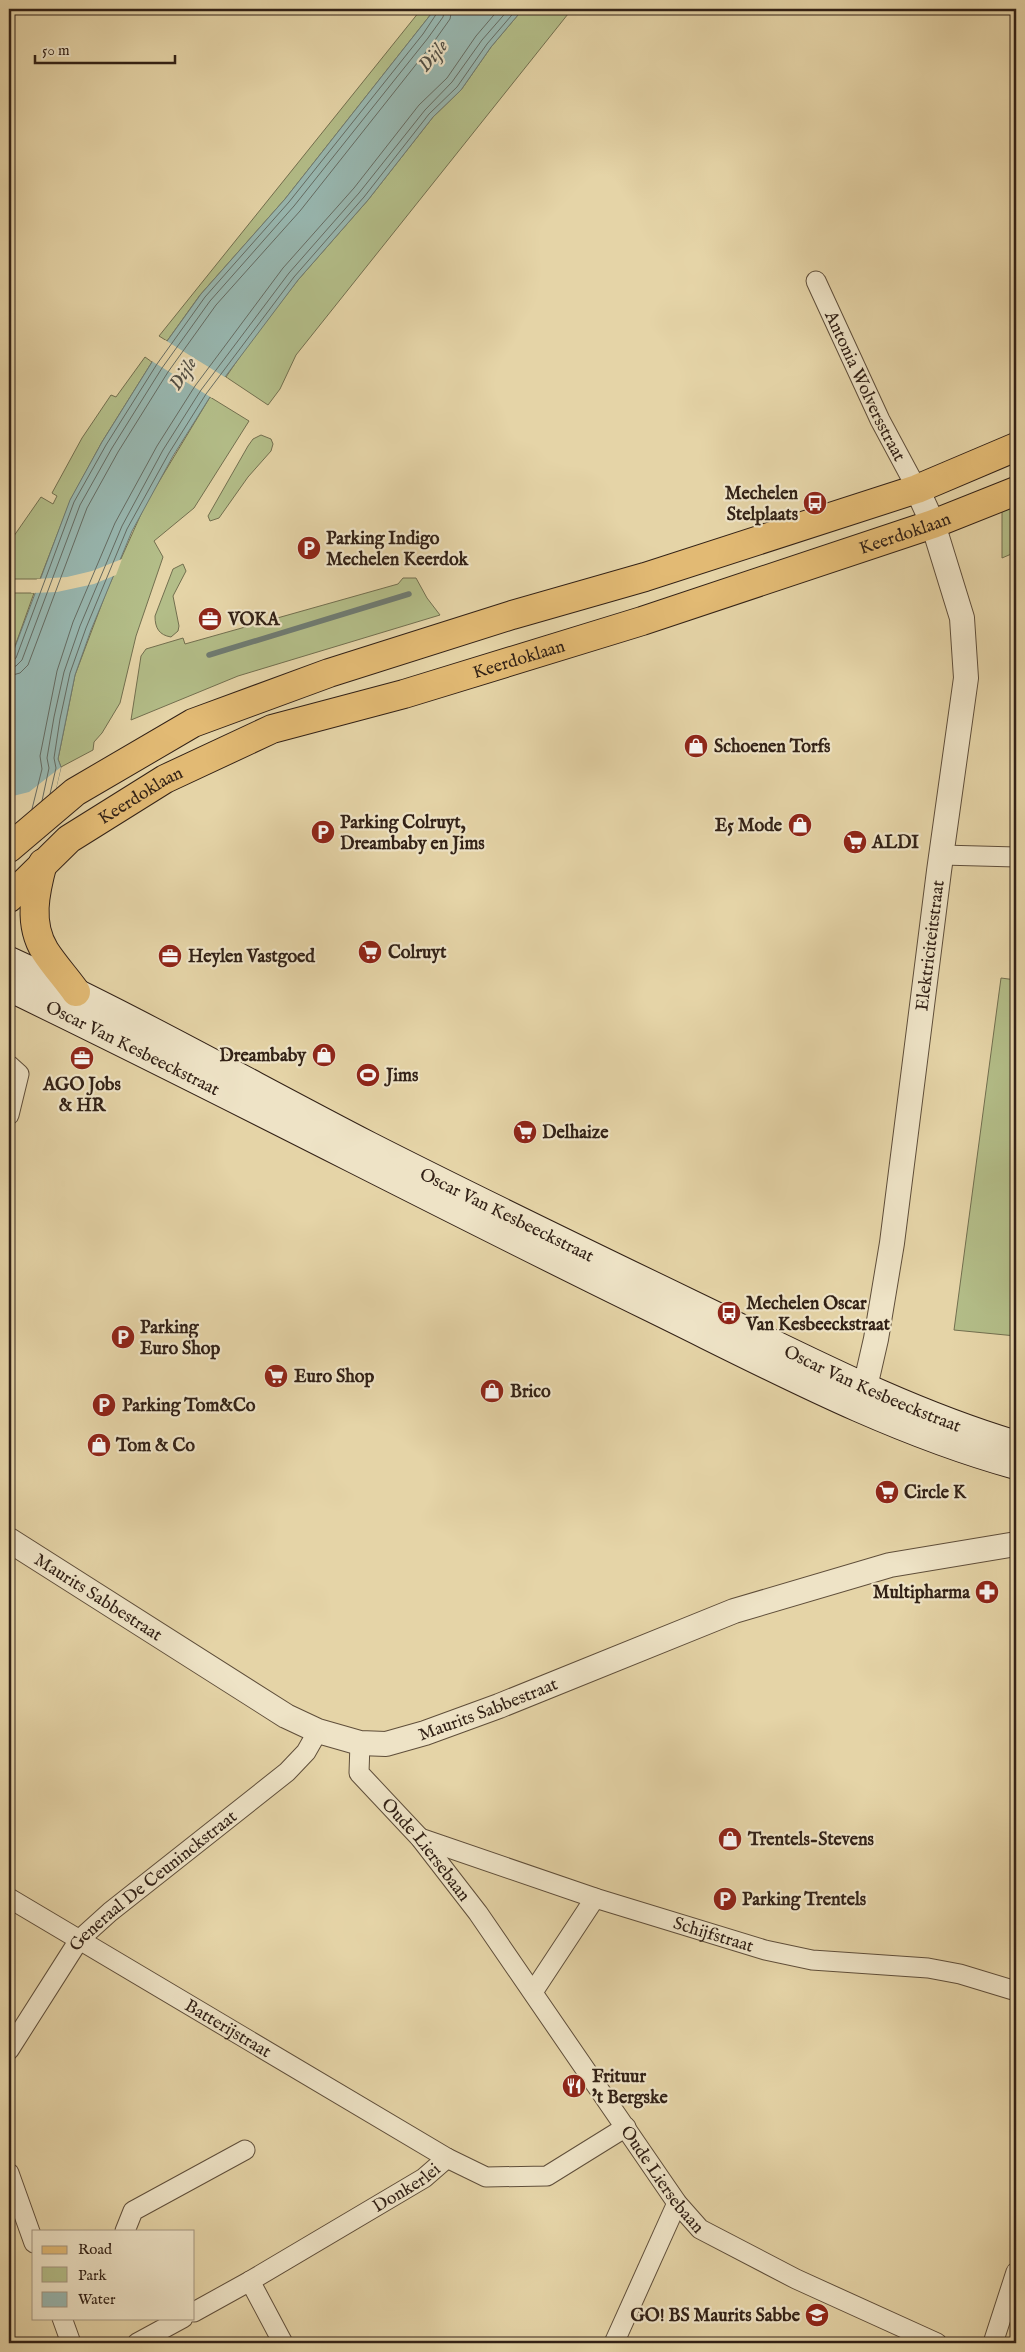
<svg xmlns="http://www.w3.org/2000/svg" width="1025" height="2352" font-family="'IM FELL English',serif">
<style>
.green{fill:#b3bd88;stroke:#726f4f}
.water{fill:#98b7b0;stroke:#6f7b72}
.pier{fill:#e5d4a7}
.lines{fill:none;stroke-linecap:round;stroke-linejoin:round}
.shore{stroke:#656c63;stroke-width:1}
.stream{stroke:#6f7b72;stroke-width:5.5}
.minor-casing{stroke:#5f4e3a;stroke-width:21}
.tertiary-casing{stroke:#5f4e3a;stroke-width:26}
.secondary-casing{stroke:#322116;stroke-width:30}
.primary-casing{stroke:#322116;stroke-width:30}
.minor{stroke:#eee3c6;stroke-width:19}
.tertiary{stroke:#eee3c6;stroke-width:24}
.secondary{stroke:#eee3c6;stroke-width:28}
.primary{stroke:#e2ba74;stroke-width:28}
.labels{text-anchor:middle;stroke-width:4.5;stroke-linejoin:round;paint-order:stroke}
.street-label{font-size:18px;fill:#322116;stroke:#eee3c6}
.poi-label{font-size:18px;font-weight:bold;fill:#322116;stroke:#eee3c6;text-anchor:start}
.water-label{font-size:19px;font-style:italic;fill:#514e44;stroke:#eee3c6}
</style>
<rect width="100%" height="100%" fill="#e5d4a7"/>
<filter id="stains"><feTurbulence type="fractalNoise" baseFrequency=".004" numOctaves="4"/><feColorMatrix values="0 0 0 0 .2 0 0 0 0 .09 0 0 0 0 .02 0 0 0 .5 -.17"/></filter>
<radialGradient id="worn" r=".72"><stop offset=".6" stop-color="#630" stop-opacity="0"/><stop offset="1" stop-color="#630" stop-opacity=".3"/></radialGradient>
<!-- green -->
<path class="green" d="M 419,9 L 435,9 L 285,199 L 200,295 L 167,341 L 159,336 L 419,12 Z
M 523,9 L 572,9 L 296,355 L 280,389 L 268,405 L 226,377 L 247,346 L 298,280 L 368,200 L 433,117 L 461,90 L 491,47 Z
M 145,357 L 152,362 L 102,442 L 71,499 L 40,579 L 9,579 L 9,543 L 41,497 L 53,504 L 57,496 L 52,493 L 82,438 L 111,395 L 116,397 Z
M 210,397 L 249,421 L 194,508 L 154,541 L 163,557 L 136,636 L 120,703 L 102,733 L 94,742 L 93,750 L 61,767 L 58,759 L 75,675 L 107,590 L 146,503 Z
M 261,435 L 271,439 L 273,444 L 271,451 L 248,477 L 219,518 L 210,521 L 208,516 L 248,446 L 253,439 Z
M 1016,504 L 1016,552 L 1002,558 L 1002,511 Z
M 183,564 L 186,571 L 173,596 L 179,626 L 178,631 L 171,637 C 159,635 155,628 155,616 L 173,569 Z
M 403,578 L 416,578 L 427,598 L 440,615 L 238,676 L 131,720 L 141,656 L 146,649 L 183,638 L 185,644 L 398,584 Z
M 9,593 L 34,593 L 9,663 Z
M 1001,978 L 1016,980 L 1016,1336 L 954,1330 Z"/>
<!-- water -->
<path class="water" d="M 435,9 L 523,9 L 491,47 L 461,90 L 433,117 L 368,200 L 298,280 L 210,397 L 173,456 L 132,531 L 91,630 L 75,675 L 58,759 L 61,767 L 9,983 L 9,663 L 70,500 L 102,442 L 152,362 L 201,294 L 285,199 Z"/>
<!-- pier -->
<path class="pier" d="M 165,340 L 228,379 L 212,398 L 150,360 Z
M 122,559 L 116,575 L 94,584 L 57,592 L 31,593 L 37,579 L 67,577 L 92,571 Z
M 61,767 L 17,961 L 9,986 L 9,797 L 29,792 Z"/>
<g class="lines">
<!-- shore -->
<path class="shore" d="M 9,662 L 16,658 L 74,502 L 106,445 L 157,364 L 205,297 L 289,202 L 423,34 L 437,13 L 438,9
M 9,668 L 16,666 L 22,660 L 80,505 L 112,448 L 162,368 L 210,301 L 294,206 L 428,38 L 443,17 L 445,9
M 9,676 L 20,673 L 28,665 L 87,508 L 118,452 L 168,372 L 216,305 L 300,211 L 433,43 L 450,19 L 452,9
M 50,794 L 56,768 L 54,758 L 60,719 L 70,673 L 86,628 L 127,529 L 169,453 L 206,394 L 294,277 L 364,197 L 429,114 L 457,87 L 487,44 L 517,9
M 42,801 L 49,768 L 47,758 L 54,717 L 64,672 L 80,626 L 122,526 L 163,450 L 201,390 L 289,273 L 359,193 L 425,110 L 452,82 L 482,40 L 509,9
M 32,809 L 42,769 L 40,756 L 57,671 L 73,622 L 115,523 L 157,446 L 195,386 L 283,268 L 354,188 L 419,105 L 447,78 L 476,36 L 499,9"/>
<!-- stream -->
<path class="stream" d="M 209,655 L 409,594"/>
<!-- minor casing -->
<g class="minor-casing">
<g id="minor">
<path id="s1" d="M 816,281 L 880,420 L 917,489"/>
<path d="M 942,855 L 1016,857"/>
<path d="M 9,1065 L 19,1074 L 9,1115"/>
<path id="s2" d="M 360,1743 L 359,1773 L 420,1838 L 478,1913 L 677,2203 L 700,2229 L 796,2279 L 937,2343"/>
<path id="s3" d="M 420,1838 L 595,1898 L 765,1950 L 812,1960 L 928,1968 L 960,1974 L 1016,1991"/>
<path id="s4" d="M 9,1898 L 447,2158 L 486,2177 L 547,2176 L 626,2127"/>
<path d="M 533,1992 L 595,1898"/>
<path id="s5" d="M 9,2050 L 79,1940 L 110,1912 L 287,1772 L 306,1752 L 318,1731"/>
<path d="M 9,2173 L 34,2243"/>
<path d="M 125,2231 L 133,2211 L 245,2150"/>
<path d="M 250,2281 L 283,2343"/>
<path id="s6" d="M 194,2312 L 250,2281 L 424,2178 L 447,2158"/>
<path d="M 62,2318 L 71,2343"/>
<path d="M 137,2343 L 183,2318"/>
<path d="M 614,2343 L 677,2203"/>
<path d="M 993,2343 L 1016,2272"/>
</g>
</g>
<!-- tertiary casing -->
<g class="tertiary-casing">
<g id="tertiary">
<path id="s7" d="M 858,1403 L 865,1387 L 876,1339 L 892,1243 L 939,871 L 966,678 L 962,618 L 933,524 L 917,489"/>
<path id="s8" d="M 9,1540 L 286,1716 L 318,1731 L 360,1743 L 386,1744 L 425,1733 L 499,1706 L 734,1611 L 890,1565 L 1016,1544"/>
</g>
</g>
<!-- secondary casing -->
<g class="secondary-casing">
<g id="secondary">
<path id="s9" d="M 9,961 C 131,1017 249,1084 369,1146 C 477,1201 587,1254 697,1307 C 801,1357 905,1412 1016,1445"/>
<path id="s10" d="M 9,987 C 223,1090 433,1201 646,1305 C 767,1364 886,1429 1016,1465"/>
</g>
</g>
<!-- primary casing -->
<g class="primary-casing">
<g id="primary">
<path d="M 9,848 L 75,792 L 193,723 L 329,673 L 512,615 L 645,577 L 917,489 L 1016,447"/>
<path d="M 43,863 C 35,892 28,924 45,951 C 54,965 66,978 76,992"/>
<path id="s11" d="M 9,898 L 69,839 L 165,779 L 272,729 L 404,694 L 642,621 L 933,524 L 1016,491"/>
</g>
</g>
<!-- minor -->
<use href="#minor" class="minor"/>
<!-- tertiary -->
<use href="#tertiary" class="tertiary"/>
<!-- secondary -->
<use href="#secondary" class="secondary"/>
<!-- primary -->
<use href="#primary" class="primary"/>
</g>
<!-- icons -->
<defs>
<g id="bus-disc" transform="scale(1.25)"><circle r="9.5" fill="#8f2418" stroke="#eee3c6"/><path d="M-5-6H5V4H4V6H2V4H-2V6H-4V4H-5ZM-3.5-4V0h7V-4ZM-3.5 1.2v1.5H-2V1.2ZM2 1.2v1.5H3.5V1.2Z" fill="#fff"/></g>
<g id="parking-disc" transform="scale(1.25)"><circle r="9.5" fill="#8f2418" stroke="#eee3c6"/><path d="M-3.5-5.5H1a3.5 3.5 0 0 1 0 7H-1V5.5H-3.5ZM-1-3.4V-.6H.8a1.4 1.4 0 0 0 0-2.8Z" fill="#fff"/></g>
<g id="office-disc" transform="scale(1.25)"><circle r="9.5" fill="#8f2418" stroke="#eee3c6"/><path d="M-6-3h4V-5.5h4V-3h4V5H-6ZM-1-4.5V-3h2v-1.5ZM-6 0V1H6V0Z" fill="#fff"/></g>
<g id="shop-disc" transform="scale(1.25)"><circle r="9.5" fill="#8f2418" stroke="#eee3c6"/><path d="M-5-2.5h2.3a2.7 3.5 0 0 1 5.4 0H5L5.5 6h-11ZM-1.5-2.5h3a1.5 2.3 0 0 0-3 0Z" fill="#fff"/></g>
<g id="supermarket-disc" transform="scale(1.25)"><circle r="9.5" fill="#8f2418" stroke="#eee3c6"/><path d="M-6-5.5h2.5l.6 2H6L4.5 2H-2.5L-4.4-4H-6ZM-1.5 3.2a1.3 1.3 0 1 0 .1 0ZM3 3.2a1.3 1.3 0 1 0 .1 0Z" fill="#fff"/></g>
<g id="stadium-disc" transform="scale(1.25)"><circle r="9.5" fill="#8f2418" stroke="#eee3c6"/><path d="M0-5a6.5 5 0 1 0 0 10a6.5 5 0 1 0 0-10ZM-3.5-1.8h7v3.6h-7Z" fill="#fff"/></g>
<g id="pharmacy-disc" transform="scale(1.25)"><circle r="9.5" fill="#8f2418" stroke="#eee3c6"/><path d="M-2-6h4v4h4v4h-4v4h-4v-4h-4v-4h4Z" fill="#fff"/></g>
<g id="restaurant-disc" transform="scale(1.25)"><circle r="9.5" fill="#8f2418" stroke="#eee3c6"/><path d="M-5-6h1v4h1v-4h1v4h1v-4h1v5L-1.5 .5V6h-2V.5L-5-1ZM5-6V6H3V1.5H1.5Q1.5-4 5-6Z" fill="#fff"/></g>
<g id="school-disc" transform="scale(1.25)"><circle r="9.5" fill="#8f2418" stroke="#eee3c6"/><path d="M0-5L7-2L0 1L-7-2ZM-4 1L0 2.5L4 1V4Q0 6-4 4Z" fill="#fff"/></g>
</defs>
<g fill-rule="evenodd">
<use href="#bus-disc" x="815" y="503"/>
<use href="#parking-disc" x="309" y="548"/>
<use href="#office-disc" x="210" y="619"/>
<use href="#shop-disc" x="696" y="746"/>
<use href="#shop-disc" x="800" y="825"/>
<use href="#parking-disc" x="323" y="832"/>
<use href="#supermarket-disc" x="855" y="842"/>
<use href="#supermarket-disc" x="370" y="952"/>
<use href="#office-disc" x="170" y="956"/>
<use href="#shop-disc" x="324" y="1055"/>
<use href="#office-disc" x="82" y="1058"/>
<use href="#stadium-disc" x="368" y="1075"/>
<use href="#supermarket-disc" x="525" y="1132"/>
<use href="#bus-disc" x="729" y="1313"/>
<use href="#parking-disc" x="123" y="1337"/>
<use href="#supermarket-disc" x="276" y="1376"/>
<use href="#shop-disc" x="492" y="1391"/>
<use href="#parking-disc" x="104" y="1405"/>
<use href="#shop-disc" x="99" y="1445"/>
<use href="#supermarket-disc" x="887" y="1492"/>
<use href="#pharmacy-disc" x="987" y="1592"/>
<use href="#shop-disc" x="730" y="1839"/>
<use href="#parking-disc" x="725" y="1899"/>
<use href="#restaurant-disc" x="574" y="2086"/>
<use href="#school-disc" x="817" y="2315"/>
</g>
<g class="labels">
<!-- street labels -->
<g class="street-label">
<text dy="6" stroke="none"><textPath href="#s1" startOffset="116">Antonia Wolversstraat</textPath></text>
<text dy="6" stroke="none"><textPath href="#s11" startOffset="978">Keerdoklaan</textPath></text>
<text dy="6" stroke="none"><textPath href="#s11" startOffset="572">Keerdoklaan</textPath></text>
<text dy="6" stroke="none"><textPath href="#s11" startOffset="168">Keerdoklaan</textPath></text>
<text dy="6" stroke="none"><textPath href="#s7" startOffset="464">Elektriciteitstraat</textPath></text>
<text dy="6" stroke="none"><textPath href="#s10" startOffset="138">Oscar Van Kesbeeckstraat</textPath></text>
<text dy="6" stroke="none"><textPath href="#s9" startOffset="559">Oscar Van Kesbeeckstraat</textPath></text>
<text dy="6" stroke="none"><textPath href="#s9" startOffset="964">Oscar Van Kesbeeckstraat</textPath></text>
<text dy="6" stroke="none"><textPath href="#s8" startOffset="106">Maurits Sabbestraat</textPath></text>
<text dy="6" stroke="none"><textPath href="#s8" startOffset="541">Maurits Sabbestraat</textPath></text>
<text dy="6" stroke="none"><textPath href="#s2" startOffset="132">Oude Liersebaan</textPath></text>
<text dy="6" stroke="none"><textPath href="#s5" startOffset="225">Generaal De Ceuninckstraat</textPath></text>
<text dy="6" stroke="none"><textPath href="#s3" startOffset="309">Schijfstraat</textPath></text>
<text dy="6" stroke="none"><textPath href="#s4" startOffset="255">Batterijstraat</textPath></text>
<text dy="6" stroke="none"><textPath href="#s2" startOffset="538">Oude Liersebaan</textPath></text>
<text dy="6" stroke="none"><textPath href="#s6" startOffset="246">Donkerlei</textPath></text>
</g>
<!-- poi labels -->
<g class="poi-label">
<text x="798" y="499" text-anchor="end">Mechelen<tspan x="798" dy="21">Stelplaats</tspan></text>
<text x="326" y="544">Parking Indigo<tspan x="326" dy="21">Mechelen Keerdok</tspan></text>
<text x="228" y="625">VOKA</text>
<text x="714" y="752">Schoenen Torfs</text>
<text x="340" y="828">Parking Colruyt,<tspan x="340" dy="21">Dreambaby en Jims</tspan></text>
<text x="782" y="831" text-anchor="end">E5 Mode</text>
<text x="872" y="848">ALDI</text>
<text x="388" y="958">Colruyt</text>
<text x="188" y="962">Heylen Vastgoed</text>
<text x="306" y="1061" text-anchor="end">Dreambaby</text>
<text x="386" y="1081">Jims</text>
<text x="82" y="1090" text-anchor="middle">AGO Jobs<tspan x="82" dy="21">&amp; HR</tspan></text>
<text x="542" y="1138">Delhaize</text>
<text x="746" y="1309">Mechelen Oscar<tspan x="746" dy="21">Van Kesbeeckstraat</tspan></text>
<text x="140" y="1333">Parking<tspan x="140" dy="21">Euro Shop</tspan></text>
<text x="294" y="1382">Euro Shop</text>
<text x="510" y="1397">Brico</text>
<text x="122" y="1411">Parking Tom&amp;Co</text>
<text x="116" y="1451">Tom &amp; Co</text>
<text x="904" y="1498">Circle K</text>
<text x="970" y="1598" text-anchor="end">Multipharma</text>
<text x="748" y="1845">Trentels-Stevens</text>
<text x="742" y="1905">Parking Trentels</text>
<text x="592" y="2082">Frituur<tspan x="592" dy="21">'t Bergske</tspan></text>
<text x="800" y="2321" text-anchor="end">GO! BS Maurits Sabbe</text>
</g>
<!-- water labels -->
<g class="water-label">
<text transform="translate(432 55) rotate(-50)" y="7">Dijle</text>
<text transform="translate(182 373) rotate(-57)" y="7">Dijle</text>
</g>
</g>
<!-- margin -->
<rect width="1025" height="2352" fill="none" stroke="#e5d4a7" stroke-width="30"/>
<rect x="10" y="10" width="1005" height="2332" fill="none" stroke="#322116" stroke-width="2.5"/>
<rect x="15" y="15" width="995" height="2322" fill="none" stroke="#322116"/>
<!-- legend -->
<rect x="32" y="2230" width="162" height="90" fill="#eee3c6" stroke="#a39580"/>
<rect x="42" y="2246" width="25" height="8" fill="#e2ba74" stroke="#a39580"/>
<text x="78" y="2254" font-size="15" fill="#322116">Road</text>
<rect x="42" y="2267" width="25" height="15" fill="#b3bd88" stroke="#a39580"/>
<text x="78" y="2280" font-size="15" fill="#322116">Park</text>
<rect x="42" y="2292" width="25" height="15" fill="#98b7b0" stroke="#a39580"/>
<text x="78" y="2304" font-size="15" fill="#322116">Water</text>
<!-- scale -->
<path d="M35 55v8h140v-8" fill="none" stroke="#322116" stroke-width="2.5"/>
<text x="42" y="55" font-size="15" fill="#322116" stroke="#eee3c6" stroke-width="4" paint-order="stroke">50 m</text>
<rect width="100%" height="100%" filter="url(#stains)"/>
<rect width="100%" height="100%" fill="url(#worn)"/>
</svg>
